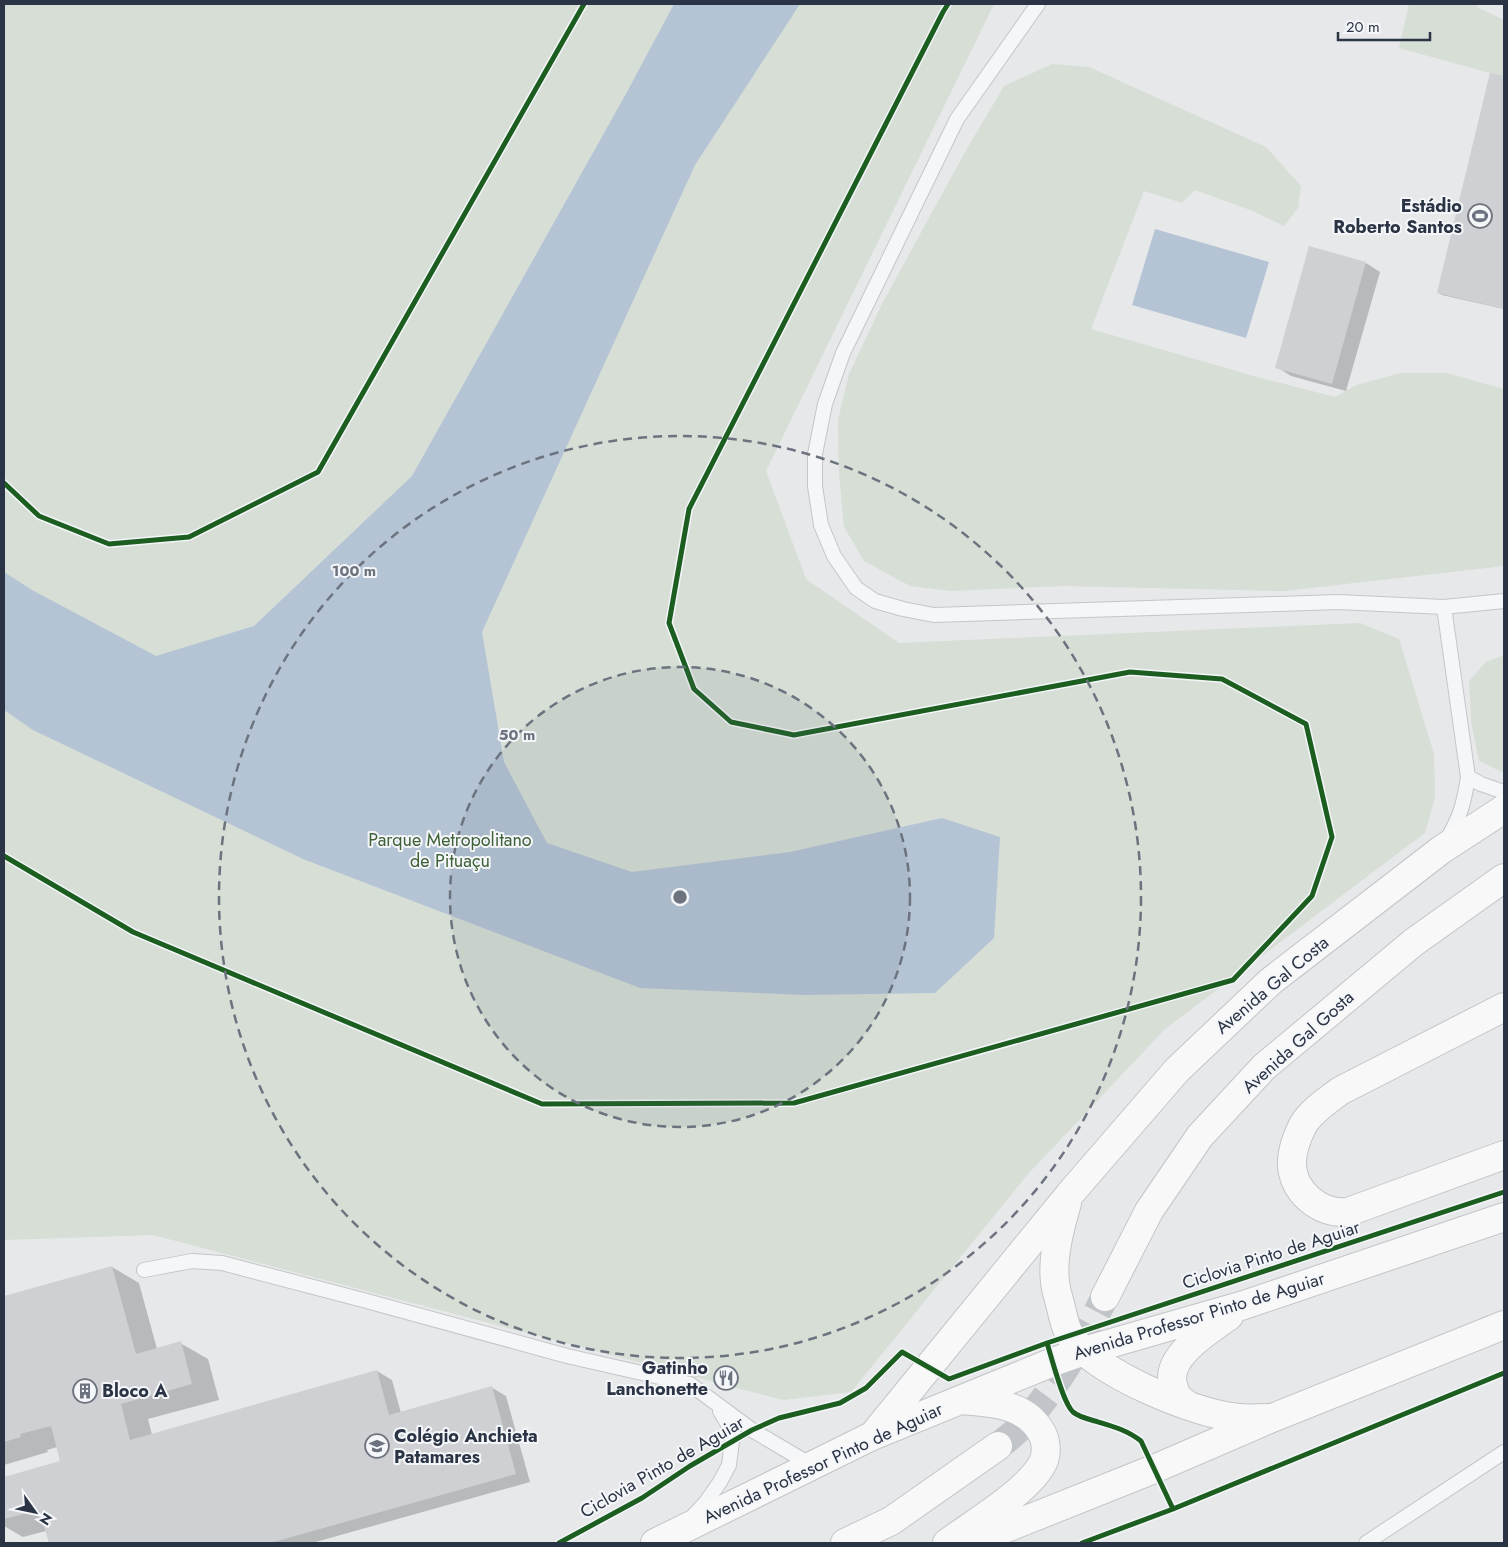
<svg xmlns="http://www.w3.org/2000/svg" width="1508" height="1547" font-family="Jost,sans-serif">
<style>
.green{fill:#d6ded6}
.water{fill:#b4c4d5}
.shadow{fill:#0003}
.building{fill:#ced0d3}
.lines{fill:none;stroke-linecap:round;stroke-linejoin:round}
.primary-tunnel{stroke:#c1c4c9;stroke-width:28;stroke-dasharray:28 14;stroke-linecap:butt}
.service-casing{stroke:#c4c6c8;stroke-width:16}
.primary-casing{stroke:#c2c5c8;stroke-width:30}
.service{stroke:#f5f6f7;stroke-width:14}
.primary{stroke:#f8f8f8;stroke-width:28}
.cycleway-casing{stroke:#f4f6f9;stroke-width:8}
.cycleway{stroke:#1b5e20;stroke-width:5}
.ring{fill:none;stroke:#6c737f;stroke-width:2.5;stroke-dasharray:9 6}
.labels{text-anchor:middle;stroke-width:4;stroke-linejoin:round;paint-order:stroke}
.poi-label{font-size:18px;font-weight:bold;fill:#2b3445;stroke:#f4f6f9;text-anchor:end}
.park-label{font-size:18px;fill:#3f6138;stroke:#f4f6f9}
.street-label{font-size:18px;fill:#2b3445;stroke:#f4f6f9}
.centre{fill:#6c737f;stroke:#f4f6f9;stroke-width:2.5}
.ring-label{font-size:15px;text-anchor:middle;font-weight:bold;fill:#6c737f;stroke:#f4f6f9;stroke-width:4;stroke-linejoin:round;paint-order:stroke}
</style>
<rect width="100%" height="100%" fill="#e6e8ea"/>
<!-- green -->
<path class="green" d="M 4,4 L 994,4 L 766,471 L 806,579 L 899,643 L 1360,623 L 1399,639 L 1434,754 L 1435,797 L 1425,833 L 1165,1029 L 1028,1174 L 851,1392 L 783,1400 L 153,1235 L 4,1240 Z
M 1409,4 L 1476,4 L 1479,8 L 1504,20 L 1504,309 L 1437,293 L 1490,73 L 1399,48 Z
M 1052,64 L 1089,67 L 1266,147 L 1301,186 L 1298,208 L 1284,226 L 1253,211 L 1195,190 L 1182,203 L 1144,191 L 1091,329 L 1257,377 L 1335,397 L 1356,385 L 1401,373 L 1446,373 L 1504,389 L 1504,566 L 1284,591 L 1064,586 L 951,591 L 910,586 L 864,561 L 844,527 L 839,474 L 838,420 L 849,374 L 882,304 L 964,154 L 1004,86 Z
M 1504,655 L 1504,773 L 1479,761 L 1471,721 L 1469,681 L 1486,662 Z"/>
<!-- water -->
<path class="water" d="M 674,4 L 800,4 L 695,165 L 482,632 L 504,762 L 547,843 L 632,872 L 790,852 L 942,818 L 1000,837 L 994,938 L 935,993 L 804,995 L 640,988 L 303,859 L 33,730 L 4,710 L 4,572 L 32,590 L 156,656 L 254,626 L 412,476 L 627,92 Z
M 1155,229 L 1269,262 L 1246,338 L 1132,305 Z"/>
<!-- shadow -->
<path class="shadow" d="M 1491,74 L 1504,78 L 1504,309 L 1442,295 L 1438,292 Z
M 1366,263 L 1380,272 L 1346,391 L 1291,376 L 1277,367 Z
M 112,1267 L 139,1283 L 157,1349 L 180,1343 L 208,1359 L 219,1400 L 148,1419 L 152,1435 L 377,1371 L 392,1380 L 401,1413 L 491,1387 L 506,1396 L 530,1482 L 312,1543 L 50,1543 L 46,1531 L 23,1537 L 4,1526 L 4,1478 L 61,1462 L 57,1447 L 47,1450 L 48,1452 L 4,1465 L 4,1394 L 6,1394 L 4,1385 L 4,1297 Z"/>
<!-- building -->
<path class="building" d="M 1490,73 L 1504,76 L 1504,309 L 1437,293 Z
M 1309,246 L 1366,262 L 1332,384 L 1275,368 Z
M 112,1266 L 136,1354 L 181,1341 L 192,1384 L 121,1404 L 130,1440 L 377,1370 L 389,1415 L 492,1386 L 516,1474 L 270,1543 L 49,1543 L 39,1510 L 4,1519 L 4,1477 L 60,1461 L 51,1426 L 20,1434 L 21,1437 L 4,1442 L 4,1296 Z"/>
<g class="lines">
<!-- primary-tunnel -->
<path class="primary-tunnel" d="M 998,1446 C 1007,1439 1017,1432 1024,1423 C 1058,1386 1082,1341 1105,1297"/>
<!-- service casing -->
<g class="service-casing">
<path id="service" d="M 1038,4 L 957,119 L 843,353 L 825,404 L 815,454 L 815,486 L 821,525 L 834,556 L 856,588 L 875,601 L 903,609 L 934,615 L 1338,602 L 1444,607
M 1468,777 L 1481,784 L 1504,792
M 1447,839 C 1461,816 1464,802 1468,777 L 1444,607 L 1504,601
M 144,1270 L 192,1261 L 222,1263 L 363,1300 L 567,1356 L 690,1384 L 752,1430 L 813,1466
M 693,1516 L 706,1502 L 720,1482 L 729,1465 L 733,1433 L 720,1411
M 1366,1543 L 1504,1452"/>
</g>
<!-- primary casing -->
<g class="primary-casing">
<path id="primary" d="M 1504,1007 L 1340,1091 C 1327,1101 1311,1111 1303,1125 C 1298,1135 1292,1150 1292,1162 C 1291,1191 1320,1215 1348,1212 L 1504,1155
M 1067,1203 C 1060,1227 1052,1257 1055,1282 C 1056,1292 1060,1302 1062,1312 C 1064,1320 1066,1330 1071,1337 C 1098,1374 1194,1414 1239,1418 C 1248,1419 1257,1418 1266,1418
M 1105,1297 L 1149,1211 L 1200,1136 L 1264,1067 L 1414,942 L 1504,878
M 1189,1406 C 1185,1403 1180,1400 1177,1396 C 1175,1393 1174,1388 1173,1385 C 1165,1356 1210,1330 1229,1316
M 874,1434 L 1069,1195 L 1177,1070 L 1271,981 L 1441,850 L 1504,809
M 655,1543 L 872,1436 L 1053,1362 L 1084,1351 L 1244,1305 L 1504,1217
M 845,1543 L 891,1521 L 998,1446
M 947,1543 C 973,1524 1025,1493 1041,1466 C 1048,1456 1047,1440 1040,1430 C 1023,1403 991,1403 962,1400
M 969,1543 L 1154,1469 L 1272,1418 L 1504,1325"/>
</g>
<!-- service -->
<use href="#service" class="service"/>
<!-- primary -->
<use href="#primary" class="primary"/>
<!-- cycleway casing -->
<g class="cycleway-casing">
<path id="cycleway" d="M 4,483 L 39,516 L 109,544 L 189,537 L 318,472 L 584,4
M 4,856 L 133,932 L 542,1104 L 794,1103 L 1233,980 L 1312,896 L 1332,837 L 1306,724 L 1222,679 L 1130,672 L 794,735 L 731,722 L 694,689 L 669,623 L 689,509 L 943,12 L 948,4
M 1047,1343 C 1052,1359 1063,1403 1073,1412 C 1079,1417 1088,1419 1095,1421 C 1112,1426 1127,1430 1141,1441 L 1173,1509
M 559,1543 L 642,1498 L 690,1466 L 752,1430 L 779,1418 L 840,1403 L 866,1388 L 902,1352 L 949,1379 L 1047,1343 L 1504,1192
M 1082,1543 L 1173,1509 L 1504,1373"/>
</g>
<!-- cycleway -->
<use href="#cycleway" class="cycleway"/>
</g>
<!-- distance rings -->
<circle cx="680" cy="897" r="230" fill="#6c737f" fill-opacity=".12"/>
<g class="ring">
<circle cx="680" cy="897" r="230"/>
<circle cx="680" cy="897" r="461"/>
</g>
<!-- icons -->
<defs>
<g id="stadium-ring" transform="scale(1.25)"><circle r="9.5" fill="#f4f6f9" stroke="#6c737f" stroke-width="1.5"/><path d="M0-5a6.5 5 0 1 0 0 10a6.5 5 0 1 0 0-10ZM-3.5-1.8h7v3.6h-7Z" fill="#6c737f"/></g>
<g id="restaurant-ring" transform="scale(1.25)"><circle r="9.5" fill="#f4f6f9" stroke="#6c737f" stroke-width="1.5"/><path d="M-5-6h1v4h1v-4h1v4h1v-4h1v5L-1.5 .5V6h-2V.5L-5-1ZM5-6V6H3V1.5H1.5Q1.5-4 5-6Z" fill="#6c737f"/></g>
<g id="building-ring" transform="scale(1.25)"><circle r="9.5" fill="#f4f6f9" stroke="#6c737f" stroke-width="1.5"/><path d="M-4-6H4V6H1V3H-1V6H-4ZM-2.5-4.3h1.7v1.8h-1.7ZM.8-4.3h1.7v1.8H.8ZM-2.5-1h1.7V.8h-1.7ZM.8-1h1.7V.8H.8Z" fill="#6c737f"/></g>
<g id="school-ring" transform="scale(1.25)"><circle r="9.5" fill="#f4f6f9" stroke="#6c737f" stroke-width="1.5"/><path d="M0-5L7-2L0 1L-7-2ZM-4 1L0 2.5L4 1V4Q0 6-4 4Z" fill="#6c737f"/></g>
</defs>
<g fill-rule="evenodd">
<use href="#stadium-ring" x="1480" y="216"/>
<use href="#restaurant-ring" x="726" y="1378"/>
<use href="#building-ring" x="85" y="1391"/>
<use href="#school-ring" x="377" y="1446"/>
</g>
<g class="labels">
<!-- poi labels -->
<g class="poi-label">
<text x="1462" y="212">Estádio<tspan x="1462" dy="21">Roberto Santos</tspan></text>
<text x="708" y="1374">Gatinho<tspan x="708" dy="21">Lanchonette</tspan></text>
<text x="102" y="1397" text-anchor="start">Bloco A</text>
<text x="394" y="1442" text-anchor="start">Colégio Anchieta<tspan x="394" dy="21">Patamares</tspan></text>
</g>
<!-- park labels -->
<g class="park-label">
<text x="450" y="846">Parque Metropolitano<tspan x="450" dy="21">de Pituaçu</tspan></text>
</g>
<!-- street labels -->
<g class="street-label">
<text transform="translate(1272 985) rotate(-40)" y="6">Avenida Gal Costa</text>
<text transform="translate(1298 1042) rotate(-42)" y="6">Avenida Gal Gosta</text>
<text transform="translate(1271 1255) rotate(-18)" y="6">Ciclovia Pinto de Aguiar</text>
<text transform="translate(1199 1316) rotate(-17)" y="6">Avenida Professor Pinto de Aguiar</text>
<text transform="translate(823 1463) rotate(-25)" y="6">Avenida Professor Pinto de Aguiar</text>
<text transform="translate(662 1467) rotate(-30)" y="6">Ciclovia Pinto de Aguiar</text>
</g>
</g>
<circle cx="680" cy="897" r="8" class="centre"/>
<g class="ring-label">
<text x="354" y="576">100 m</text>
<text x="517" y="740">50 m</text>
</g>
<!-- border -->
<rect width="1508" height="1547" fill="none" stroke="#2b3445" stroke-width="10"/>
<!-- north arrow -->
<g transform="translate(35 1512) rotate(123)" stroke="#f4f6f9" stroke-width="4" paint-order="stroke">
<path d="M0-4L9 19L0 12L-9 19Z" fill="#2b3445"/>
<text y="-8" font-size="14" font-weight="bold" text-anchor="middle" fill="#2b3445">N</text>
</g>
<!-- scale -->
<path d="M1338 32v8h92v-8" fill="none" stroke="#2b3445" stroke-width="2.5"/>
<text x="1346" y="32" font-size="15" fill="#2b3445" stroke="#f4f6f9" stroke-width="4" paint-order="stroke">20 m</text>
</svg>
